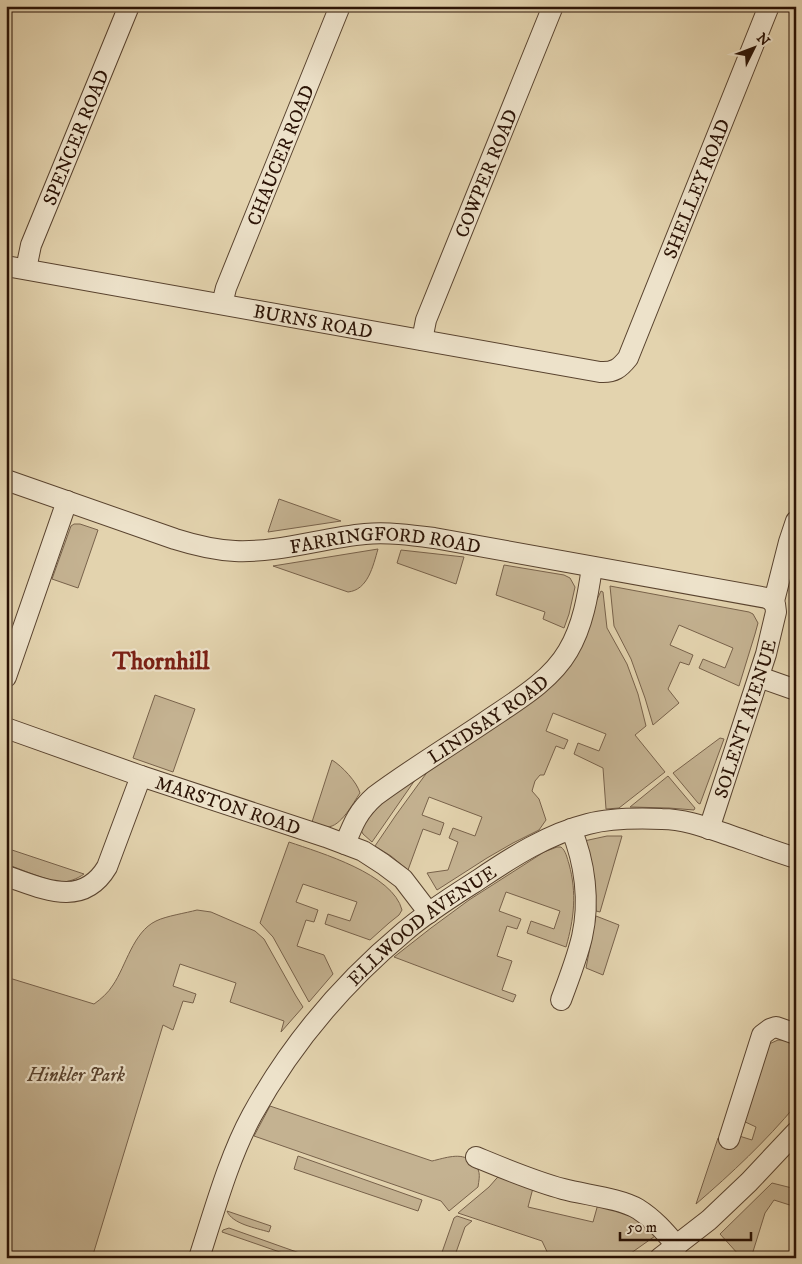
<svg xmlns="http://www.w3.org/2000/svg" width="802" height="1264" font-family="'IM FELL DW Pica',serif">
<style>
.green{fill:#c4b291;stroke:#78624b}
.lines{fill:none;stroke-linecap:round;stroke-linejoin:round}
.street-casing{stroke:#59432f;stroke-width:22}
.street{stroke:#ede2ca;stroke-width:20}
.labels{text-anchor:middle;stroke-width:4.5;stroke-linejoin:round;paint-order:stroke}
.street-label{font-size:19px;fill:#2b1305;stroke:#ede2ca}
.park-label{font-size:19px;font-style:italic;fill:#59432f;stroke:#ede2ca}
.district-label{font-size:24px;font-weight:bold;fill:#7a1f14;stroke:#ede2ca}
</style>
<rect width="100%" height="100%" fill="#e3d3ae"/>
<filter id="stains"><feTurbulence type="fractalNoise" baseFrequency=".004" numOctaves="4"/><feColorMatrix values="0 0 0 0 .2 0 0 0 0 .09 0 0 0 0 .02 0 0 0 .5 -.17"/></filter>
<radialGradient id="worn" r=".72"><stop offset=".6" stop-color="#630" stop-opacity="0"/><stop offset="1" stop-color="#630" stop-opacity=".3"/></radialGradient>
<!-- green -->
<path class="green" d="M 279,499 L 341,521 L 268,532 Z
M 74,524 L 80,524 L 98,530 L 78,588 L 52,579 L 71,526 Z
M 378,549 C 373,566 368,590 348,592 L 273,566 Z
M 401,550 L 464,557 L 456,584 L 397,563 Z
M 504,565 L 564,575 L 570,578 L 575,587 L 569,614 L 564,628 L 543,619 L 545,612 L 496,595 Z
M 610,586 L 749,612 L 753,614 L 758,623 L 755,634 L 739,686 L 699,668 L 703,659 L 725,668 L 733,648 L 679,625 L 670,645 L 693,655 L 689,665 L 680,662 L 668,689 L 679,703 L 653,725 L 645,698 L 631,659 L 614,626 Z
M 601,591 L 603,592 L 607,628 L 627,664 L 638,694 L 646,726 L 635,735 L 665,772 L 619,808 L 606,809 L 603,768 L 574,754 L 578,743 L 599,751 L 606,734 L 553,713 L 546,731 L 568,740 L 564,749 L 556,746 L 544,775 L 540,775 L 535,781 L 532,791 L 539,799 L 546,820 L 539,830 L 513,843 L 487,858 L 437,890 L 427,873 L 448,870 L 458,842 L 449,838 L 453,828 L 475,836 L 482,817 L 429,797 L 422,815 L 444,823 L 440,835 L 423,829 L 408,870 L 391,856 L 375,846 L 396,815 L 428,771 L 532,699 L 593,608 Z
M 155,695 L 195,709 L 173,772 L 133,758 Z
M 720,738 L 724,739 L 700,804 L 698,803 L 673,773 Z
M 332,760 C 342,766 357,782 360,793 C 353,803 341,827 327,827 C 322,826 317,824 312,822 Z
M 668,776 L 695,808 L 694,810 L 669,808 L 630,807 Z
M 415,780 L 372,842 L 363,834 L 359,826 L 373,807 Z
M 607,836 L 622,836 L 600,912 L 596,911 L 594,880 L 584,841 Z
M 289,842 C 321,853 393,874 402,910 L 399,915 L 389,923 L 370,940 L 325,924 L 328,914 L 350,921 L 357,902 L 303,884 L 296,902 L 318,910 L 314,922 L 306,920 L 297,946 L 324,955 L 333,974 L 309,1002 L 273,937 L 260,923 Z
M 557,847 L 561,847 C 566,851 567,858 569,864 C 577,893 574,919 566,947 L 527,933 L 531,921 L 554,929 L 560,911 L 506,892 L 499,911 L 521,919 L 517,929 L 507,926 L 497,956 L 512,961 L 502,990 L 516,995 L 513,1002 L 394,957 L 431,928 L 469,900 L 544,852 Z
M 6,848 L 84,874 C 77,879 69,882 61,882 C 48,881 20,869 6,864 Z
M 197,910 L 211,912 L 255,931 L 264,939 L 296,996 L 303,1007 L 281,1032 L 284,1021 L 230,1002 L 236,983 L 180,964 L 173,986 L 196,994 L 193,1003 L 183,1001 L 173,1030 L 163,1025 L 92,1258 L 6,1258 L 6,977 L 94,1004 C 101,999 108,993 113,985 C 126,966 133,932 156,921 C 166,916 186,913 197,910 Z
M 596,916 L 619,925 L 603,975 L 586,968 Z
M 778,1040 L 793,1040 L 796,1041 L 796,1105 C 766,1141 732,1173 696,1204 L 718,1138 L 733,1143 L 736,1135 L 752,1140 L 756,1127 L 741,1120 L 769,1044 Z
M 270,1106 L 432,1161 C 445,1158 461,1152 471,1161 C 481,1170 480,1174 478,1187 L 449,1211 L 441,1201 L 254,1136 Z
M 298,1156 L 422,1200 L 418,1211 L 294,1169 Z
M 499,1176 L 533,1188 L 528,1207 L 593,1222 L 598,1204 L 628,1211 L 658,1234 L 624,1258 L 550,1258 L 542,1241 L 458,1213 L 489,1187 L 496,1179 Z
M 772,1183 L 796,1189 L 796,1207 L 774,1200 L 765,1213 L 751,1258 L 739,1255 L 720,1234 Z
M 227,1211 L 271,1226 L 269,1232 C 256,1228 232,1224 227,1211 Z
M 457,1216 L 472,1221 L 465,1227 L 454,1258 L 440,1258 L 454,1218 Z
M 229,1228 L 308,1256 L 309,1258 L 297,1258 L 222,1232 L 223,1230 Z"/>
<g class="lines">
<!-- street casing -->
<g class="street-casing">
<g id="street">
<path id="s1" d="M 6,266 L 600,372 C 614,373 620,368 628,358 L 769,6"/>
<path id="s2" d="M 26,269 L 31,245 L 129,6"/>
<path id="s3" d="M 222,304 L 226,288 L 340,6"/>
<path id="s4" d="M 422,340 L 426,320 L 553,6"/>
<path id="s5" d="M 6,480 L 175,539 C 194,545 214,550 235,551 C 278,553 322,538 365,534 C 388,532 411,535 434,538 L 767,598 L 772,601"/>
<path d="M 772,601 L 775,597 L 789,542 L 796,521"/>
<path d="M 6,677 L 67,501"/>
<path d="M 759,677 L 796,690"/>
<path id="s6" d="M 6,728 L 141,776 L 326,837 L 363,851 L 383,864 L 403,879 L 429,913"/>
<path id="s7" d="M 709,829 L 766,654 L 776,612 L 775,604 L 772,601"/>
<path id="s8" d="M 345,844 C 353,824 358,811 375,796 C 410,770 448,747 485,722 C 514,702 550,682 568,651 C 583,626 588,595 592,567"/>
<path d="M 6,876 C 42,888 82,909 107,867 L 141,776"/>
<path d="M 561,1000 C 569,979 577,958 582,937 C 590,902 585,862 571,829"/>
<path d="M 729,1139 L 762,1035 L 770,1029 L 776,1027 L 796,1034"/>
<path d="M 476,1157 C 505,1169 533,1181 563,1189 C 585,1195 619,1198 638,1209 C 654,1219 665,1232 677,1246"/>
<path id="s9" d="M 199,1258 C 214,1212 229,1157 252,1115 C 290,1046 343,983 404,932 C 427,912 453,896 478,880 C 512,857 548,834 588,824 C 611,818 637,818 662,819 C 685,819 708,828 729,835 C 752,843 774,851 796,858"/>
<path d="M 660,1258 L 709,1220 L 749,1182 L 796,1132"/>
</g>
</g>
<!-- street -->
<use href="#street" class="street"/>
</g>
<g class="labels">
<!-- street labels -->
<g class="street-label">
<text dy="7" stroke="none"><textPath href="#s2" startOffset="141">SPENCER ROAD</textPath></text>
<text dy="7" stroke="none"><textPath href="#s3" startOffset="160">CHAUCER ROAD</textPath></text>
<text dy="7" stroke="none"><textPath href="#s4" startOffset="179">COWPER ROAD</textPath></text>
<text dy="7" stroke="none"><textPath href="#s1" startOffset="819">SHELLEY ROAD</textPath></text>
<text dy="7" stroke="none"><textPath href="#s1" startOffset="312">BURNS ROAD</textPath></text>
<text dy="7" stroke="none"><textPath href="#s5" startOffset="392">FARRINGFORD ROAD</textPath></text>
<text dy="7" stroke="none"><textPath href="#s8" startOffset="194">LINDSAY ROAD</textPath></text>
<text dy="7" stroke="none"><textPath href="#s7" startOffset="116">SOLENT AVENUE</textPath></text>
<text dy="7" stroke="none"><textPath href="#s6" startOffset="235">MARSTON ROAD</textPath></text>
<text dy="7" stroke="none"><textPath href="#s9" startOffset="410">ELLWOOD AVENUE</textPath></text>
</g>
<!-- park labels -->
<g class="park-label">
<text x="76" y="1081">Hinkler Park</text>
</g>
<!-- district labels -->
<g class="district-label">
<text x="161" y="669">Thornhill</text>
</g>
</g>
<!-- margin -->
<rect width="802" height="1264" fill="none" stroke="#e3d3ae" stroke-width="25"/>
<rect x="8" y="8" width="787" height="1249" fill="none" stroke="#2b1305" stroke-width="2.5"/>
<rect x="12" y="12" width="777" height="1239" fill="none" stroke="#2b1305"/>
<!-- north arrow -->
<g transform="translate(754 48) rotate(48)" stroke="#ede2ca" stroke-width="4" paint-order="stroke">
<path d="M0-4L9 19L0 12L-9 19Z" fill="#2b1305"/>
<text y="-8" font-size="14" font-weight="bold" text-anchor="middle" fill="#2b1305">N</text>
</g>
<!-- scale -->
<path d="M620 1232v8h131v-8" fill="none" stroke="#2b1305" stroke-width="2.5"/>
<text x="627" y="1232" font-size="15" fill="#2b1305" stroke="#ede2ca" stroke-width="4" paint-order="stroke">50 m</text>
<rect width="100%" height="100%" filter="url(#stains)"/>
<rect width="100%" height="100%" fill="url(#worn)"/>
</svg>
